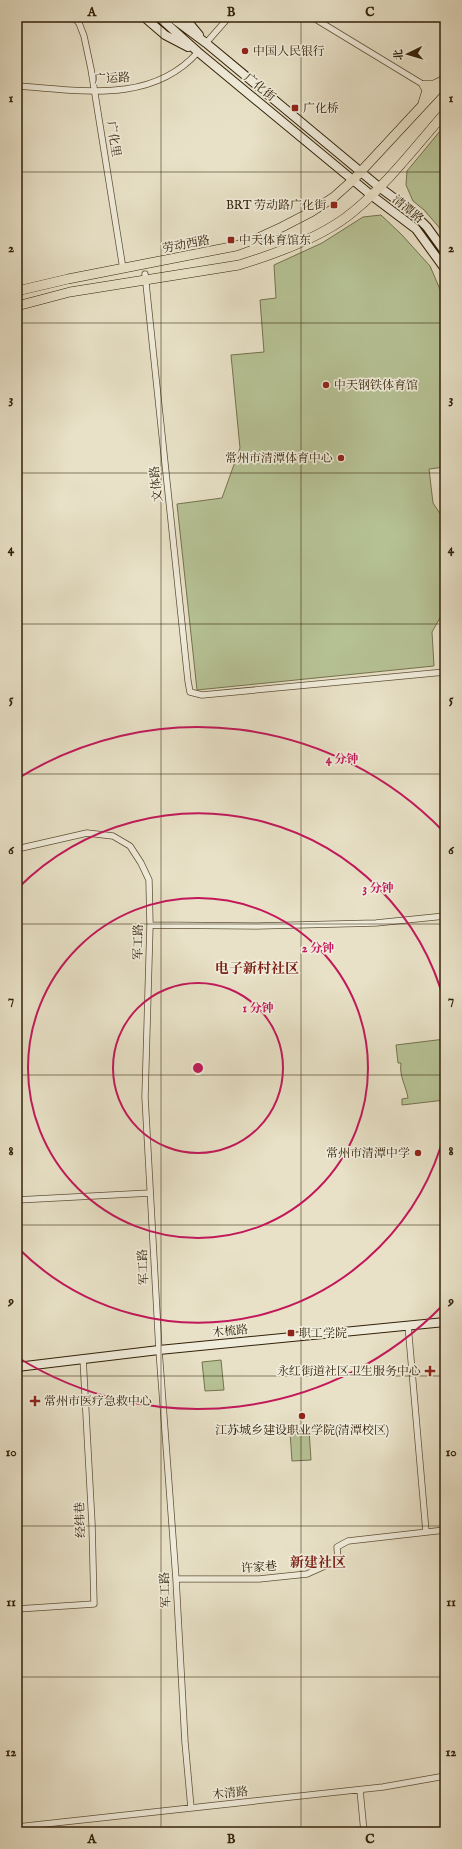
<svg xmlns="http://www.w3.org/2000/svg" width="462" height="1849" font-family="'IM FELL English','Noto Serif SC',serif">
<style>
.green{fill:#b6c295;stroke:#74724e}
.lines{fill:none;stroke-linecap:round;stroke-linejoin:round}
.street-casing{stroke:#605137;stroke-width:7}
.secondary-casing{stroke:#322107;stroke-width:10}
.primary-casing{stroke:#322107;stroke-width:10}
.street{stroke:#f0ecdb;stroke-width:5.5}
.secondary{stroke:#f0ecdb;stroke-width:8}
.primary{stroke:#e8e1c7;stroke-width:9}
.grid{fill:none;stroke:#322107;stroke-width:1;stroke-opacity:0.55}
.ring{fill:none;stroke:#c2185b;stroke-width:2}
.poi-dot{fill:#8f2418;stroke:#f0ecdb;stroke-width:1.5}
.labels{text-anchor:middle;stroke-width:3.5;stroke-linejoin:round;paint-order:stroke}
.poi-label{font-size:12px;fill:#322107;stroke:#f0ecdb;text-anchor:start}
.street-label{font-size:12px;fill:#322107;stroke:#f0ecdb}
.quarter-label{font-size:14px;font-weight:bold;fill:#7a1f14;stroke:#f0ecdb}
.centre{fill:#c2185b;stroke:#f0ecdb;stroke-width:2}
.ring-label{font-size:12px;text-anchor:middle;font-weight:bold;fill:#c2185b;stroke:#f0ecdb;stroke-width:3.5;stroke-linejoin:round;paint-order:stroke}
.neatline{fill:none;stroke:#322107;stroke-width:1.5}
.grid-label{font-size:13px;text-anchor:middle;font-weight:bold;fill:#322107}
</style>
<rect width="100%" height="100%" fill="#e8e1c7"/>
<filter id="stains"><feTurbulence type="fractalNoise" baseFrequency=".005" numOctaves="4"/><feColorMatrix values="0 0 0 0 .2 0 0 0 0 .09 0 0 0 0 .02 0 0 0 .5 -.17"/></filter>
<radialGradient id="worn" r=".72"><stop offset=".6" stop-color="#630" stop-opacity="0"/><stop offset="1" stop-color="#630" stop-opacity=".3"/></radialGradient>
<!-- green -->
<path class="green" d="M 445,125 L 445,237 L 438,226 L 424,210 L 413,201 L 406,185 L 407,171 Z
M 381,215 L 402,235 L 430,266 L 445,301 L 445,467 L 429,469 L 433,503 L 445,521 L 445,609 L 432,632 L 434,666 L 197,690 L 177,504 L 222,498 L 240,448 L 231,355 L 264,352 L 260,300 L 276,298 L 274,265 L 322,243 L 363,217 Z
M 445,1039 L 445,1100 L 402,1105 L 402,1099 L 408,1098 C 406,1085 399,1077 401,1063 L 398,1063 L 396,1045 Z
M 221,1360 L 224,1390 L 205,1391 L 202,1362 Z
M 309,1430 L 311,1460 L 292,1461 L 290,1432 Z"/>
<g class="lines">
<!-- street casing -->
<g class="street-casing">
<path id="street" d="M 73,17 L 79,23 L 84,36 L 91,69 L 123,269
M 312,17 L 424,85
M 206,43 L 229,17
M 17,86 C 79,90 151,105 198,52
M 145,274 L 188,681 L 190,692 L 202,695 L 445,672
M 17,849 L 87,833 L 113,836 L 130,846 L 141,863 L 149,880 L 150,925 L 145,1097 L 159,1350 L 176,1579 L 185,1742 L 191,1808
M 150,925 L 257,926 L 376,923 L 445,916
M 17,1200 L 150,1193
M 408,1325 L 426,1532
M 176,1579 L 259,1579 L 307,1574 L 338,1560 L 337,1547 L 348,1541 L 445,1530
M 17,1609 L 94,1604 L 92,1524 L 83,1358
M 360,1790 L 364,1832
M 17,1827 L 383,1787 L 445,1776"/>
</g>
<!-- secondary casing -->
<g class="secondary-casing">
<path id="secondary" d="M 144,17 L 165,35 L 188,47
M 159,17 L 198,52 L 371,195 L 416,229 L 445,269
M 171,17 L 206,43 L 379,187 L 409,209 L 427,227 L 445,252
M 184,17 L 199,35
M 17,1367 L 159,1350 L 445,1322"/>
</g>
<!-- primary casing -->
<g class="primary-casing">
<path id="primary" d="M 423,103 L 427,90 L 424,85 L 434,85 L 444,80
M 17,291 L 68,279 L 236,246 L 258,238 L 282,227 L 311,212 L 334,197 L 353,180 L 445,81
M 17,306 L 70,292 L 239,265 C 275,254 325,236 354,211 C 388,183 416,146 445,113"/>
</g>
<!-- street -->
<use href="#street" class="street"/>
<!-- secondary -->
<use href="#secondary" class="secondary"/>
<!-- primary -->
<use href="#primary" class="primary"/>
</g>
<!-- grid -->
<path class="grid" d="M 161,17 L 161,1832M 301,17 L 301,1832M 17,172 L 445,172M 17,323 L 445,323M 17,473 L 445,473M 17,624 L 445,624M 17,774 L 445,774M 17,924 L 445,924M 17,1075 L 445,1075M 17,1225 L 445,1225M 17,1376 L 445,1376M 17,1526 L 445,1526M 17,1677 L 445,1677"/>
<!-- distance rings -->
<g class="ring">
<circle cx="198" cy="1068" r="85"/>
<circle cx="198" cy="1068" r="170"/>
<path d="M445 1132A255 255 0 0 1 18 1248M18 888A255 255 0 0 1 445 1004"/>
<path d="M443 1305A341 341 0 0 1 17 1357M17 779A341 341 0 0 1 443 831"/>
</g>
<!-- markers -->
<g class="poi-dot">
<circle cx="245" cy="51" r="4"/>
<rect x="291" y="104" width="8" height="8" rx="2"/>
<rect x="330" y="201" width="8" height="8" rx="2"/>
<rect x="227" y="236" width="8" height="8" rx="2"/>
<circle cx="326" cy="385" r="4"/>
<circle cx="341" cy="458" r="4"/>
<circle cx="418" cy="1153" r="4"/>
<rect x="287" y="1329" width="8" height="8" rx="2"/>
<path d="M428 1365h4v4h4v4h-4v4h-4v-4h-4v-4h4z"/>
<path d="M33 1395h4v4h4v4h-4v4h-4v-4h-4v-4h4z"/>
<circle cx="302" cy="1416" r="4"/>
</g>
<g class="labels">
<!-- poi labels -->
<g class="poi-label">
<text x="253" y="55">中国人民银行</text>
<text x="303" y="112">广化桥</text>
<text x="326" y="209" text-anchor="end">BRT 劳动路广化街</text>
<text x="239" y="244">中天体育馆东</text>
<text x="334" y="389">中天钢铁体育馆</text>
<text x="333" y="462" text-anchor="end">常州市清潭体育中心</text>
<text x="410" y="1157" text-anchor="end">常州市清潭中学</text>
<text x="299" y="1337">职工学院</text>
<text x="421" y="1375" text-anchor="end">永红街道社区卫生服务中心</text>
<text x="44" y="1405">常州市医疗急救中心</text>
<text x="302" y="1434" text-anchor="middle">江苏城乡建设职业学院(清潭校区)</text>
</g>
<!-- street labels -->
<g class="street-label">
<text transform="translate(112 78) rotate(-3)" y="4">广运路</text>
<text transform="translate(260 87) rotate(39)" y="4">广化街</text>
<text transform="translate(114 139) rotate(81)" y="4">广化里</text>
<text transform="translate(408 209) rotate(39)" y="4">清潭路</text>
<text transform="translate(186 244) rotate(-11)" y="4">劳动西路</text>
<text transform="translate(156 484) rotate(-96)" y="4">文体路</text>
<text transform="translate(138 942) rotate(-89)" y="4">军工路</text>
<text transform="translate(143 1267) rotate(-93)" y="4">军工路</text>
<text transform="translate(230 1331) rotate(-6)" y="4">木梳路</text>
<text transform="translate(80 1520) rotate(-92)" y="4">经纬巷</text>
<text transform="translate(259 1567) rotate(-4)" y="4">许家巷</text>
<text transform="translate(165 1590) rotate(-93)" y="4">军工路</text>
<text transform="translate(230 1793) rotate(-6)" y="4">木清路</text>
</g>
<!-- quarter labels -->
<g class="quarter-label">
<text x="257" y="973">电子新村社区</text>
<text x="318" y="1567">新建社区</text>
</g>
</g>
<circle cx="198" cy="1068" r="6" class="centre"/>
<g class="ring-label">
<text x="342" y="763">4 分钟</text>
<text x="378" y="892">3 分钟</text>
<text x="318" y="952">2 分钟</text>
<text x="258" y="1012">1 分钟</text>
</g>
<!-- margin -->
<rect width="462" height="1849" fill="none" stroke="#e8e1c7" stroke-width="44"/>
<!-- north arrow -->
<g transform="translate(408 54) rotate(265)" stroke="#f0ecdb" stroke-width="3" paint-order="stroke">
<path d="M0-3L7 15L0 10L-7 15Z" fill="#322107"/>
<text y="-6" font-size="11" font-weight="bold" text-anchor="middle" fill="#322107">北</text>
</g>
<rect x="22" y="22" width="418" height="1805" class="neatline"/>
<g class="grid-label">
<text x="92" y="16">A</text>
<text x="231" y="16">B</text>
<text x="370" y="16">C</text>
<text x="11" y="102">1</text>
<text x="451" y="102">1</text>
<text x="11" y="252">2</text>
<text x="451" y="252">2</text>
<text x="11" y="403">3</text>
<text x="451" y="403">3</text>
<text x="11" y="553">4</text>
<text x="451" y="553">4</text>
<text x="11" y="703">5</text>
<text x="451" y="703">5</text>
<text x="11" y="854">6</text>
<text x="451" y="854">6</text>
<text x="11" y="1004">7</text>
<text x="451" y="1004">7</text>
<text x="11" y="1155">8</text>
<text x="451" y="1155">8</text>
<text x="11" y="1305">9</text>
<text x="451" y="1305">9</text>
<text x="11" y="1456">10</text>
<text x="451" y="1456">10</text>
<text x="11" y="1606">11</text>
<text x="451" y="1606">11</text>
<text x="11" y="1756">12</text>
<text x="451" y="1756">12</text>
<text x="92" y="1843">A</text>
<text x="231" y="1843">B</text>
<text x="370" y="1843">C</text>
</g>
<rect width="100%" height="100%" filter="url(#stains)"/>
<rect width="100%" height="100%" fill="url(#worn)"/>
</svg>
